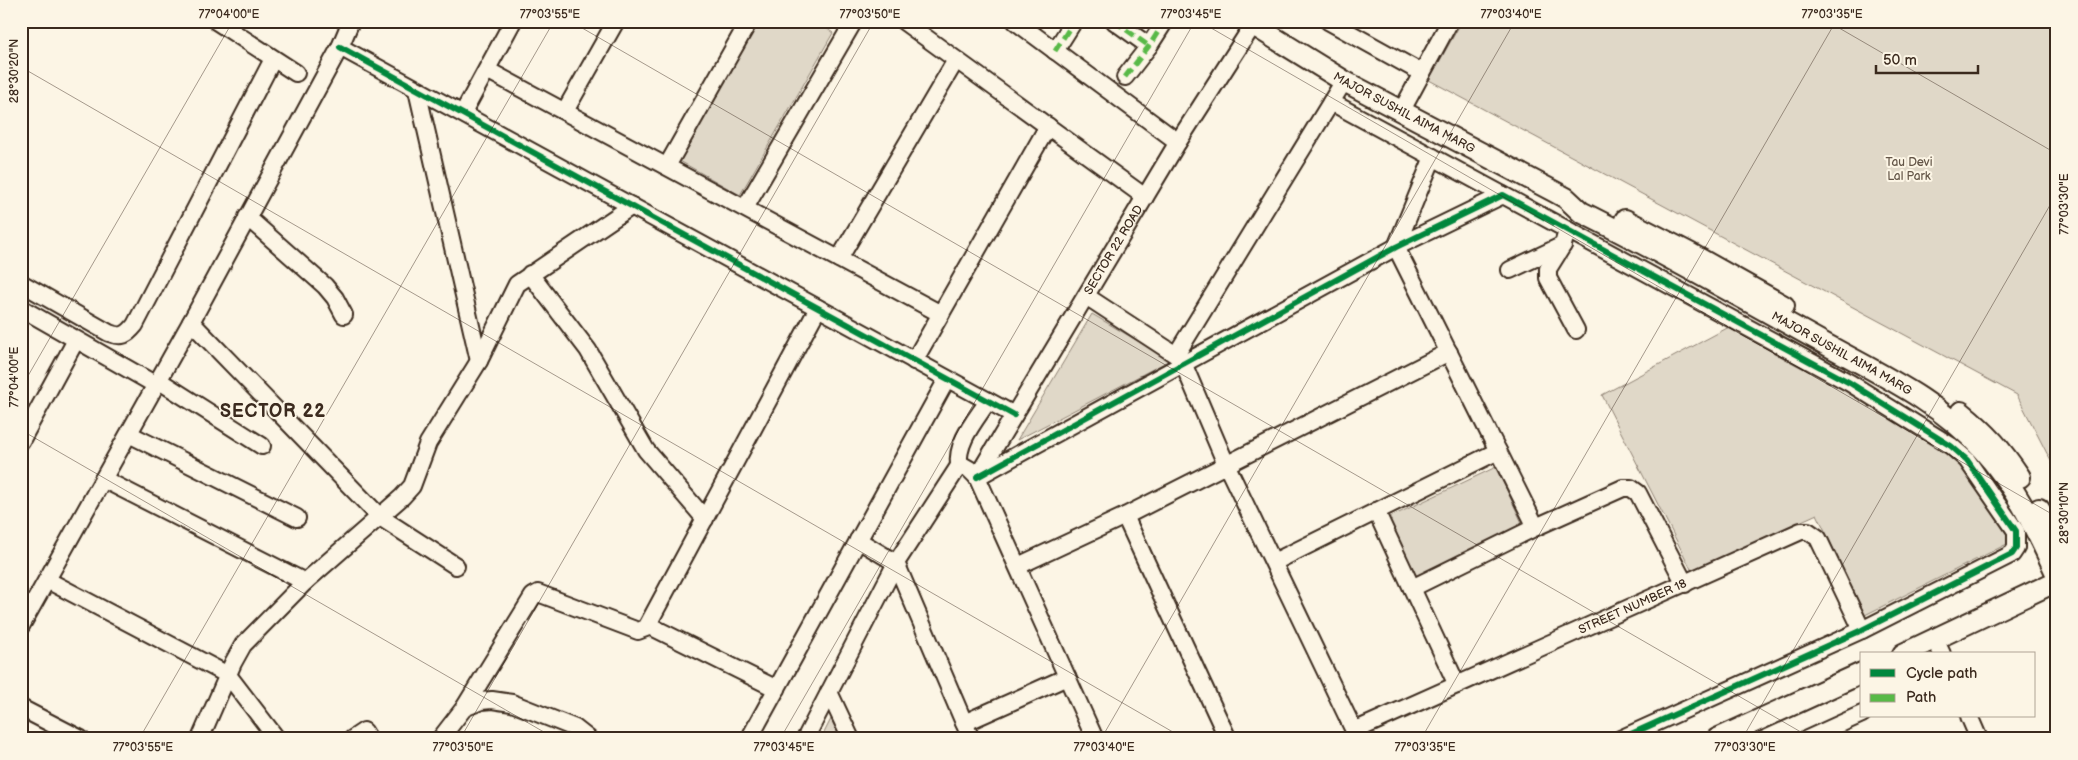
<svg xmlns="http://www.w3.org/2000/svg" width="2078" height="760" font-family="'Balsamiq Sans',sans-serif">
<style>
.green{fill:#e0d8c8;stroke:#8e8173}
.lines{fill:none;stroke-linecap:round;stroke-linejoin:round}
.minor-casing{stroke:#3b2a1e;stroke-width:20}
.tertiary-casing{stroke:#3b2a1e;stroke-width:24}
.minor{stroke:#fcf5e5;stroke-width:16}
.tertiary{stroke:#fcf5e5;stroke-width:20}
.quiet{stroke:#58b947;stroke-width:5;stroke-dasharray:10 5;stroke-linecap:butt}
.cycleway-casing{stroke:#fcf5e5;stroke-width:9}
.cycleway{stroke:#00873e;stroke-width:6}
.ticks{fill:none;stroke:#3b2a1e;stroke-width:1;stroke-opacity:0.45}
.labels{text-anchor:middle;stroke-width:4;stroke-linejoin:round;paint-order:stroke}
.street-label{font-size:12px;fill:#3b2a1e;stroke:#fcf5e5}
.park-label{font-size:12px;fill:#645648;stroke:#fcf5e5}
.district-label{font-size:18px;font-weight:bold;letter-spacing:1px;fill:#3b2a1e;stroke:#fcf5e5}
.neatline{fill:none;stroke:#3b2a1e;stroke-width:2}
.ticks-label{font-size:12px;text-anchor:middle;fill:#3b2a1e}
</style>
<rect width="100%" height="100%" fill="#fcf5e5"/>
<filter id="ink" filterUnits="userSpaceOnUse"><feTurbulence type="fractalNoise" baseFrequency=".02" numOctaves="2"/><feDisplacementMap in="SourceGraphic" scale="10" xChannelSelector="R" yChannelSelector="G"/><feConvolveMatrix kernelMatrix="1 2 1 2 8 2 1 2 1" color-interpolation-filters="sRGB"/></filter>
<g filter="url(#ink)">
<!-- green -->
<path class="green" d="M 758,21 L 817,21 L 833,33 L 740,195 L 678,160 Z
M 1462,21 L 2057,21 L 2057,473 L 2017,395 L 1429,80 Z
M 1092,314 L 1170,360 L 1017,440 Z
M 1744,319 L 1967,460 L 2029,533 L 1865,615 L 1817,514 L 1692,571 L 1602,395 Z
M 1496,467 L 1524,527 L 1415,579 L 1386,519 Z
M 831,719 L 841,739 L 821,739 Z"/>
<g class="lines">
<!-- minor casing -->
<g class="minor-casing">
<g id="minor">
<path d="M 216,21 L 296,73"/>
<path d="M 903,21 L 1145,197"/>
<path d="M 1015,21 L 1178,142"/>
<path d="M 1114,21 L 1149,46"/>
<path d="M 1328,21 L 1422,73"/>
<path d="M 340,47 L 1014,415"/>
<path d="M 1055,51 L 1074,21"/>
<path d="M 487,70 L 941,314"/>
<path d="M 1125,77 L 1149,46 L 1165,21"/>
<path d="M 417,90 L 479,361"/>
<path d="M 1331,102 L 1503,195"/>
<path d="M 565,111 L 616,21"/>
<path d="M 1401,112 L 1450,21"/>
<path d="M 463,113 L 513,21"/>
<path d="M 1433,157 L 1396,247 L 1536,527"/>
<path d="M 667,166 L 749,21"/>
<path d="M 745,208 L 854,21"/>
<path d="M 247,217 L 325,286 L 335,298 L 344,315"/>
<path d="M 1567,230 L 1563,245 L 1548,269 L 1548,278 L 1576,330"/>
<path d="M 839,259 L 956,60"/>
<path d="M 1510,270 L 1563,245"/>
<path d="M 530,274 L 588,350 L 646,450 L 705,519"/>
<path d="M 21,283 L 109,333 C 122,338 127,335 135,325 L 273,59"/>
<path d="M 1086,296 L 1176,355 L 1183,363 L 1226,464 L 1358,739"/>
<path d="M 21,308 L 156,385"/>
<path d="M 191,322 L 380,517 L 456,566"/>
<path d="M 1176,355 L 1344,81"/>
<path d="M 914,361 L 1048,126"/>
<path d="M 158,380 L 262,446"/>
<path d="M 129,434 L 297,518"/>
<path d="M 21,441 L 76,340"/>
<path d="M 959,466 C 956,442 975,421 988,401"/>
<path d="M 977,477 L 1396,247 L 1503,195 L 1850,383 L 1951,446 L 1967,460 L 2016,531 L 2016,548 L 2012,554 L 1862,630 L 1620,739"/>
<path id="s1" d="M 977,477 L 1178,142 L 1253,25"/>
<path d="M 103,479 L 305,582"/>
<path d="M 1376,511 L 1457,685"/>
<path d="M 1125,516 L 1228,739"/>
<path d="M 858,540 L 896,563 L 971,739"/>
<path d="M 1274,562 L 1498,451"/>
<path d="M 1018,566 L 1125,516 L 1449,352"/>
<path d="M 47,580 L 228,675 L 277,739"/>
<path d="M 1412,588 L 1536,527 L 1623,488 L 1631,488 L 1638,493 L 1685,584"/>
<path d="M 648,625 L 777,689"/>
<path d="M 21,626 L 191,322 L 340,47 L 351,21"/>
<path d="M 1935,639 L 1942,654"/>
<path d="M 829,692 L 851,739"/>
<path d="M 21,708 L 81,739"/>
<path d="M 464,708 L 481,701 L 492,700 L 512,703 L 575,728 L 589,739"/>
<path d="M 1969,716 L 1979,739"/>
<path d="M 964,723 L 1067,677"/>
<path id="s2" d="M 1354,731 L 1801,531 L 1808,531 L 1818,538 L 1862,630"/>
<path d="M 200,739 L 233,663 L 243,645 L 305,582 L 402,497 L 412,486 L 428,443 L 479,361 L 517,284 L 632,206"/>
<path d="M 352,739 L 364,731 L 369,739"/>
<path d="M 440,739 L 464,708 L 533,596 L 538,593 L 638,631 L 646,628 L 818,308"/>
<path d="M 749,739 L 947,379"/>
<path d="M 805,739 L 896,563 L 959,466 L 962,465 L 969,469 L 977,477 L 1095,739"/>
<path d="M 1807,739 L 1862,714"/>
</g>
</g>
<!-- tertiary casing -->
<g class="tertiary-casing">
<g id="tertiary">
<path id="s3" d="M 1247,21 L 1344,81 L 1555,192 L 1566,198 L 1581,212 C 1662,252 1740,297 1818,340 C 1875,372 1938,400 1982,449 C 2016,486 2036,530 2057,575"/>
<path d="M 1625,220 L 1691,254 L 1784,306"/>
<path d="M 1961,412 C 1987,433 2002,450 2020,477"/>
<path d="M 2039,509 L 2057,539"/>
<path d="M 1903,654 L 2057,581"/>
<path d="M 1717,739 L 1862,673"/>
</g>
</g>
<!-- minor -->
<use href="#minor" class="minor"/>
<!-- tertiary -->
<use href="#tertiary" class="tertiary"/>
<!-- quiet -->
<path class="quiet" d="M 1114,21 L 1149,46
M 1055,51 L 1074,21
M 1125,77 L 1149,46 L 1165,21"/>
<!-- cycleway casing -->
<g class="cycleway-casing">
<path id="cycleway" d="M 340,47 L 1014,415
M 977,477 L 1396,247 L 1503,195 L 1850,383 L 1951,446 L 1967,460 L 2016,531 L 2016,548 L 2012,554 L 1862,630 L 1620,739"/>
</g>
<!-- cycleway -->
<use href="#cycleway" class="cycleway"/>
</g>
</g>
<!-- ticks -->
<path class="ticks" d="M 570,21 L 1813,739M 1199,21 L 2057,517M 1827,21 L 2057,154M 21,67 L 1185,739M 21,388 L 233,21M 21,430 L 556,739M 139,739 L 554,21M 460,739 L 874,21M 780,739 L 1195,21M 1101,739 L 1515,21M 1421,739 L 1836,21M 1742,739 L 2057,193"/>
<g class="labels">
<!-- street labels -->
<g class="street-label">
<text dy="4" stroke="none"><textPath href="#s3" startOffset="182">MAJOR SUSHIL AIMA MARG</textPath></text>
<text dy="4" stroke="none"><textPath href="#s1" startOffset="265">SECTOR 22 ROAD</textPath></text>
<text dy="4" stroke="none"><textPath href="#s3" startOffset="682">MAJOR SUSHIL AIMA MARG</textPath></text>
<text dy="4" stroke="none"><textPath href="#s2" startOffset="305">STREET NUMBER 18</textPath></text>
</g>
<!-- park labels -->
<g class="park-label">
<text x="1909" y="166">Tau Devi<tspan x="1909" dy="14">Lal Park</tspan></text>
</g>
<!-- district labels -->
<g class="district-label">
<text x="273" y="417">SECTOR 22</text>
</g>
</g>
<!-- margin -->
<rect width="2078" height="760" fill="none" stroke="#fcf5e5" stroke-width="55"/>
<!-- legend -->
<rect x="1860" y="652" width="175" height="65" fill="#fcf5e5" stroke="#afa495"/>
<rect x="1870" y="669" width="25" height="8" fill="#00873e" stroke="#afa495"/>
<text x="1906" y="678" font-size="15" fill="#3b2a1e">Cycle path</text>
<rect x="1870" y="694" width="25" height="8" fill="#58b947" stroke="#afa495"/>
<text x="1906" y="702" font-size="15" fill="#3b2a1e">Path</text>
<!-- scale -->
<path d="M1876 65v8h102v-8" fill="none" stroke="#3b2a1e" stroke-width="2.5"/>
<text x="1883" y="65" font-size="15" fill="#3b2a1e" stroke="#fcf5e5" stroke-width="4" paint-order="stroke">50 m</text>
<rect x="28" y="28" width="2022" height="704" class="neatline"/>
<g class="ticks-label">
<text x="229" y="18">77°04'00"E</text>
<text x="550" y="18">77°03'55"E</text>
<text x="870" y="18">77°03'50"E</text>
<text x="1191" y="18">77°03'45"E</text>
<text x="1511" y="18">77°03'40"E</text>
<text x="1832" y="18">77°03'35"E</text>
<text transform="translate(14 71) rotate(-90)" y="4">28°30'20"N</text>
<text transform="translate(2064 204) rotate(-90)" y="4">77°03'30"E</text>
<text transform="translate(14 377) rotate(-90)" y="4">77°04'00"E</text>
<text transform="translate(2064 513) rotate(-90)" y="4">28°30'10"N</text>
<text x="143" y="751">77°03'55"E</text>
<text x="463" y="751">77°03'50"E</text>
<text x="784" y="751">77°03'45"E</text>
<text x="1104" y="751">77°03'40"E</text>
<text x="1425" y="751">77°03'35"E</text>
<text x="1745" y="751">77°03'30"E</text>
</g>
</svg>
